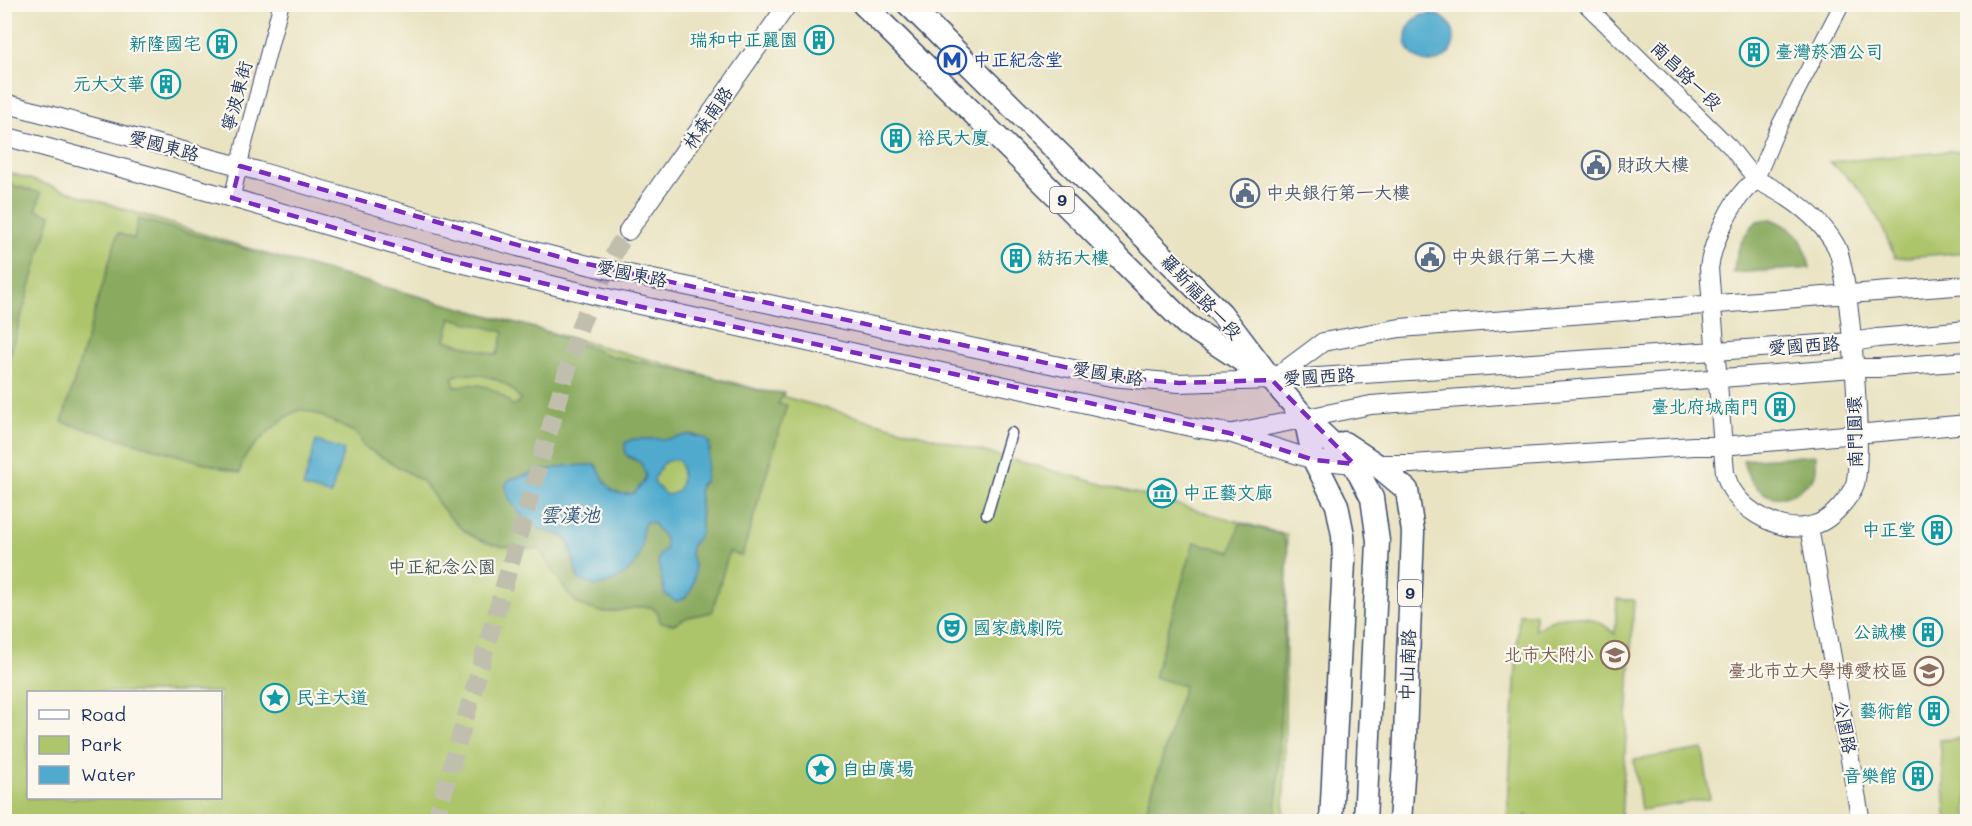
<svg xmlns="http://www.w3.org/2000/svg" width="1972" height="826" font-family="Mali,'LXGW WenKai TC',sans-serif">
<style>
.green{fill:#adc56b;stroke:#647a64;stroke-width:1.5;fill-rule:evenodd}
.forest{fill:#8aaa5f;stroke:#526c5e;stroke-width:1.5;fill-rule:evenodd}
.water{fill:#50aace;stroke:#366c96;stroke-width:1.5;fill-rule:evenodd}
.lines{fill:none;stroke-linecap:round;stroke-linejoin:round}
.tertiary-tunnel{stroke:#c0bfae;stroke-width:18;stroke-dasharray:18 9;stroke-linecap:butt}
.pedestrian-casing{stroke:#3a4a6d;stroke-width:13}
.minor-casing{stroke:#3a4a6d;stroke-width:17}
.tertiary-casing{stroke:#3a4a6d;stroke-width:20}
.primary-casing{stroke:#3a4a6d;stroke-width:25}
.pedestrian{stroke:#fff;stroke-width:10}
.minor{stroke:#fff;stroke-width:15}
.tertiary{stroke:#fff;stroke-width:18}
.primary{stroke:#fff;stroke-width:22}
.marked{fill:#7b2cbf;fill-opacity:0.2;stroke:#7b2cbf;stroke-width:4.5;stroke-dasharray:12 8;stroke-linejoin:round}
.labels{text-anchor:middle;stroke-width:4.5;stroke-linejoin:round;paint-order:stroke}
.shield{fill:#fbf7ec;stroke:#5e6b89;stroke-width:1.5}
.shield-label{font-size:16px;font-weight:bold;fill:#1b2f5e}
.culture-label{font-size:18px;fill:#0d838f;stroke:#fbf7ec;text-anchor:end}
.transit-label{font-size:18px;fill:#164399;stroke:#fbf7ec;text-anchor:start}
.street-label{font-size:18px;fill:#1b2f5e;stroke:#fbf7ec}
.service-label{font-size:18px;fill:#4e5e75;stroke:#fbf7ec;text-anchor:start}
.park-label{font-size:18px;fill:#475c62;stroke:#fbf7ec}
.education-label{font-size:18px;fill:#785e54;stroke:#fbf7ec;text-anchor:end}
.water-label{font-size:20px;font-style:italic;fill:#2e5a85;stroke:#fbf7ec}
</style>
<rect width="100%" height="100%" fill="#fbf7ec"/>
<filter id="ink" filterUnits="userSpaceOnUse"><feTurbulence type="fractalNoise" baseFrequency=".0167" numOctaves="2"/><feDisplacementMap in="SourceGraphic" scale="12" xChannelSelector="R" yChannelSelector="G"/><feConvolveMatrix kernelMatrix="1 2 1 2 8 2 1 2 1" color-interpolation-filters="sRGB"/></filter>
<filter id="wash" filterUnits="userSpaceOnUse"><feTurbulence type="fractalNoise" baseFrequency=".008" numOctaves="4" result="noise"/><feDisplacementMap in="SourceGraphic" scale="24" xChannelSelector="R" yChannelSelector="G"/><feGaussianBlur stdDeviation="1.35" result="paint"/><feColorMatrix in="noise" values="0 0 0 0 0 0 0 0 0 0 0 0 0 0 0 0 0 1.4 0 .05"/><feComposite in="paint" operator="in"/></filter>
<g filter="url(#wash)">
<rect width="100%" height="100%" fill="#e9e3c2"/>
<!-- green -->
<path class="green" d="M 1967,150 L 1967,252 L 1895,258 C 1879,217 1867,188 1829,162 Z
M 4,171 L 276,257 L 1287,535 L 1284,821 L 5,821 ZM 28,692 L 220,692 L 220,798 L 28,798 Z
M 1617,599 L 1634,600 L 1621,821 L 1606,821 L 1606,819 L 1602,822 L 1534,821 L 1526,815 L 1525,821 L 1507,821 L 1519,614 L 1535,614 L 1535,630 C 1560,611 1591,611 1615,634 Z
M 1967,738 L 1967,821 L 1947,821 L 1940,740 Z
M 1703,749 L 1710,799 L 1641,810 L 1634,760 Z"/>
<!-- forest -->
<path class="forest" d="M 5,183 L 41,193 L 36,210 L 51,215 L 5,372 Z
M 138,219 L 548,332 L 611,356 L 711,377 L 761,391 L 784,393 L 778,404 L 787,405 L 742,556 L 729,552 L 712,612 L 688,617 L 674,624 L 660,623 L 658,613 L 651,607 C 637,605 624,611 610,612 C 599,613 583,608 575,601 C 565,592 548,563 540,550 L 536,549 C 492,546 471,545 442,508 C 434,498 429,487 419,479 L 363,446 L 360,437 L 354,432 C 340,426 317,412 303,410 C 289,409 250,448 243,460 C 241,463 241,469 240,473 L 62,422 L 118,233 L 134,239 ZM 451,318 L 504,332 L 497,355 L 445,340 ZM 461,374 C 486,373 507,379 521,400 L 513,406 C 497,388 479,380 455,387 L 452,377 ZM 692,434 L 706,439 L 710,450 L 707,458 L 705,481 L 700,486 L 699,491 C 700,496 701,524 701,529 C 700,537 690,542 690,550 C 690,556 694,562 694,569 C 695,583 691,600 675,601 L 664,590 L 658,563 L 659,556 C 675,544 662,534 652,522 L 645,522 C 640,529 643,536 642,545 C 639,568 618,583 596,586 L 577,575 L 569,543 L 560,534 L 542,530 L 506,487 L 510,479 L 560,467 L 592,465 L 601,474 L 609,489 L 622,494 L 634,493 L 643,483 L 646,476 L 641,463 L 628,457 L 625,443 L 633,439 L 668,439 Z
M 1772,219 C 1799,231 1804,239 1810,268 L 1733,273 C 1738,248 1740,239 1757,221 Z
M 1816,455 C 1816,461 1817,469 1815,475 C 1813,480 1806,485 1802,488 C 1774,510 1749,489 1743,460 Z
M 1240,523 L 1282,535 L 1288,551 L 1276,821 L 1143,821 L 1184,686 L 1154,677 L 1194,542 L 1231,552 Z"/>
<!-- water -->
<path class="water" d="M1406 38a24 24 0 1 1 48 0a24 24 0 1 1-48 0Z
M 688,435 L 704,438 L 710,444 L 705,481 L 700,484 L 699,491 C 700,496 701,528 701,532 C 699,539 692,541 691,548 C 689,553 693,560 694,566 C 696,581 692,600 675,601 L 665,594 L 658,563 L 659,556 L 666,549 L 665,538 L 652,522 L 646,522 C 640,529 643,536 642,545 C 639,568 618,583 596,586 L 579,579 C 572,566 576,549 565,538 C 559,532 551,533 543,530 C 526,523 506,503 506,484 L 510,479 L 565,466 L 592,465 L 596,465 C 607,483 608,498 634,493 L 643,483 L 646,476 L 641,463 L 625,454 L 625,443 L 633,439 L 668,439 ZM 677,459 C 684,465 683,486 676,492 C 673,495 670,494 666,495 L 655,484 L 654,479 L 662,465 L 667,461 Z
M 316,441 L 344,450 L 331,495 L 303,487 Z"/>
</g>
<g filter="url(#ink)">
<g class="lines">
<!-- tertiary-tunnel -->
<path class="tertiary-tunnel" d="M 435,822 L 581,323 L 617,248 L 628,231"/>
<!-- pedestrian casing -->
<g class="pedestrian-casing">
<path id="pedestrian" d="M 987,514 L 1011,433"/>
</g>
<!-- minor casing -->
<g class="minor-casing">
<path id="minor" d="M 1585,4 L 1730,147 L 1756,180 L 1776,132 L 1842,4
M 232,198 L 244,145 L 281,4"/>
</g>
<!-- tertiary casing -->
<g class="tertiary-casing">
<path id="tertiary" d="M 4,103 L 258,171 L 518,247 L 592,266 L 1111,377 L 1179,383 L 1272,380 L 1853,342 L 1877,338 L 1968,330
M 4,136 L 232,198 L 431,256 L 585,293 L 1195,428 L 1229,433 L 1314,460 L 1354,464 L 1411,464 L 1694,446 L 1722,446 L 1968,424
M 1756,180 C 1786,194 1819,216 1836,246 C 1850,271 1864,455 1855,484 C 1852,493 1846,500 1840,507 C 1832,516 1822,524 1810,526 C 1784,533 1746,514 1732,490 C 1729,486 1727,479 1725,473 L 1709,268 C 1713,240 1733,196 1756,180 Z
M 628,231 L 788,4
M 1272,380 L 1323,342 L 1400,328 L 1968,285
M 1233,433 L 1371,405 L 1853,368 L 1878,368 L 1968,361
M 1809,527 L 1861,822"/>
</g>
<!-- primary casing -->
<g class="primary-casing">
<path id="primary" d="M 863,4 L 1186,324 L 1258,371
M 908,4 L 1221,313 L 1272,380 L 1305,418 L 1354,464 L 1372,498 L 1378,541 L 1365,822
M 1305,418 L 1314,460 L 1337,505 L 1343,535 L 1344,562 L 1331,822
M 1344,443 L 1377,465 L 1407,490 L 1413,532 L 1404,762 L 1400,822"/>
</g>
<!-- pedestrian -->
<use href="#pedestrian" class="pedestrian"/>
<!-- minor -->
<use href="#minor" class="minor"/>
<!-- tertiary -->
<use href="#tertiary" class="tertiary"/>
<!-- primary -->
<use href="#primary" class="primary"/>
</g>
</g>
<!-- marked area -->
<path class="marked" d="M 240,166 L 574,261 L 1111,377 L 1179,383 L 1272,380 L 1354,464 L 1314,460 L 1229,433 L 633,305 L 431,256 L 232,198 Z"/>
<!-- icons -->
<defs>
<g id="building-ring" transform="scale(1.5)"><circle r="9.5" fill="#fbf7ec" stroke="#0f9aa8" stroke-width="1.5"/><path d="M-4-6H4V6H1V3H-1V6H-4ZM-2.5-4.3h1.7v1.8h-1.7ZM.8-4.3h1.7v1.8H.8ZM-2.5-1h1.7V.8h-1.7ZM.8-1h1.7V.8H.8Z" fill="#0f9aa8"/></g>
<g id="metro-ring" transform="scale(1.5)"><circle r="9.5" fill="#fbf7ec" stroke="#1a4fb4" stroke-width="1.5"/><path d="M-5.5 5V-5H-3L0 0L3-5H5.5V5H3V-.5L0 4L-3-.5V5Z" fill="#1a4fb4"/></g>
<g id="civic-ring" transform="scale(1.5)"><circle r="9.5" fill="#fbf7ec" stroke="#5c6f8a" stroke-width="1.5"/><path d="M-.6-6.5H3V-4.5H.6V-3L4-1V1h2V6H-6V1h2V-1L-.6-3ZM-1.2 2.5V6h2.4V2.5Z" fill="#5c6f8a"/></g>
<g id="museum-ring" transform="scale(1.5)"><circle r="9.5" fill="#fbf7ec" stroke="#0f9aa8" stroke-width="1.5"/><path d="M0-6L6-3V-2H-6V-3ZM-5-1h2V3h-2ZM-1-1h2V3h-2ZM3-1h2V3H3ZM-6 4H6V6H-6Z" fill="#0f9aa8"/></g>
<g id="theatre-ring" transform="scale(1.5)"><circle r="9.5" fill="#fbf7ec" stroke="#0f9aa8" stroke-width="1.5"/><path d="M-5-5.5Q0-4 5-5.5V0Q5 5 0 6Q-5 5-5 0ZM-3.3-2.5H-1v1.5H-3.3ZM1-2.5H3.3v1.5H1ZM-2.8 1Q0 5.5 2.8 1Z" fill="#0f9aa8"/></g>
<g id="school-ring" transform="scale(1.5)"><circle r="9.5" fill="#fbf7ec" stroke="#8d6e63" stroke-width="1.5"/><path d="M0-5L7-2L0 1L-7-2ZM-4 1L0 2.5L4 1V4Q0 6-4 4Z" fill="#8d6e63"/></g>
<g id="university-ring" transform="scale(1.5)"><circle r="9.5" fill="#fbf7ec" stroke="#8d6e63" stroke-width="1.5"/><path d="M0-5L7-2L0 1L-7-2ZM-4 1L0 2.5L4 1V4Q0 6-4 4Z" fill="#8d6e63"/></g>
<g id="sight-ring" transform="scale(1.5)"><circle r="9.5" fill="#fbf7ec" stroke="#0f9aa8" stroke-width="1.5"/><path d="M0-6L1.8-2.2L6-1.7L2.9 1.2L3.7 5.4L0 3.3L-3.7 5.4L-2.9 1.2L-6-1.7L-1.8-2.2Z" fill="#0f9aa8"/></g>
</defs>
<g fill-rule="evenodd">
<use href="#building-ring" x="819" y="40"/>
<use href="#building-ring" x="222" y="44"/>
<use href="#building-ring" x="1754" y="52"/>
<use href="#metro-ring" x="952" y="60"/>
<use href="#building-ring" x="166" y="84"/>
<use href="#building-ring" x="896" y="138"/>
<use href="#civic-ring" x="1596" y="165"/>
<use href="#civic-ring" x="1245" y="193"/>
<use href="#civic-ring" x="1430" y="257"/>
<use href="#building-ring" x="1016" y="258"/>
<use href="#building-ring" x="1780" y="407"/>
<use href="#museum-ring" x="1162" y="493"/>
<use href="#building-ring" x="1937" y="530"/>
<use href="#theatre-ring" x="952" y="628"/>
<use href="#building-ring" x="1928" y="632"/>
<use href="#school-ring" x="1615" y="655"/>
<use href="#university-ring" x="1929" y="671"/>
<use href="#sight-ring" x="275" y="698"/>
<use href="#building-ring" x="1934" y="711"/>
<use href="#sight-ring" x="821" y="769"/>
<use href="#building-ring" x="1918" y="776"/>
</g>
<g class="labels">
<!-- shield labels -->
<g class="shield">
<rect x="1050" y="187" width="24" height="26" rx="4.5"/>
<rect x="1398" y="580" width="24" height="26" rx="4.5"/>
</g>
<g class="shield-label">
<text x="1062" y="206">9</text>
<text x="1410" y="599">9</text>
</g>
<!-- culture labels -->
<g class="culture-label">
<text x="798" y="46">瑞和中正麗園</text>
<text x="201" y="50">新隆國宅</text>
<text x="1775" y="58" text-anchor="start">臺灣菸酒公司</text>
<text x="145" y="90">元大文華</text>
<text x="917" y="144" text-anchor="start">裕民大廈</text>
<text x="1037" y="264" text-anchor="start">紡拓大樓</text>
<text x="1759" y="413">臺北府城南門</text>
<text x="1183" y="499" text-anchor="start">中正藝文廊</text>
<text x="1916" y="536">中正堂</text>
<text x="973" y="634" text-anchor="start">國家戲劇院</text>
<text x="1907" y="638">公誠樓</text>
<text x="296" y="704" text-anchor="start">民主大道</text>
<text x="1913" y="717">藝術館</text>
<text x="842" y="775" text-anchor="start">自由廣場</text>
<text x="1897" y="782">音樂館</text>
</g>
<!-- transit labels -->
<g class="transit-label">
<text x="973" y="66">中正紀念堂</text>
</g>
<!-- street labels -->
<g class="street-label">
<text transform="translate(1686 76) rotate(44)" y="6">南昌路一段</text>
<text transform="translate(237 96) rotate(-75)" y="6">寧波東街</text>
<text transform="translate(708 118) rotate(-55)" y="6">林森南路</text>
<text transform="translate(164 146) rotate(15)" y="6">愛國東路</text>
<text transform="translate(632 274) rotate(12)" y="6">愛國東路</text>
<text transform="translate(1201 297) rotate(47)" y="6">羅斯福路一段</text>
<text transform="translate(1804 346) rotate(-4)" y="6">愛國西路</text>
<text transform="translate(1108 374) rotate(9)" y="6">愛國東路</text>
<text transform="translate(1319 377) rotate(-3)" y="6">愛國西路</text>
<text transform="translate(1855 432) rotate(-91)" y="6">南門圓環</text>
<text transform="translate(1408 665) rotate(-88)" y="6">中山南路</text>
<text transform="translate(1845 727) rotate(80)" y="6">公園路</text>
</g>
<!-- service labels -->
<g class="service-label">
<text x="1617" y="171">財政大樓</text>
<text x="1266" y="199">中央銀行第一大樓</text>
<text x="1451" y="263">中央銀行第二大樓</text>
</g>
<!-- park labels -->
<g class="park-label">
<text x="442" y="573">中正紀念公園</text>
</g>
<!-- education labels -->
<g class="education-label">
<text x="1594" y="661">北市大附小</text>
<text x="1908" y="677">臺北市立大學博愛校區</text>
</g>
<!-- water labels -->
<g class="water-label">
<text x="570" y="522">雲漢池</text>
</g>
</g>
<!-- margin -->
<rect width="1972" height="826" fill="none" stroke="#fbf7ec" stroke-width="24"/>
<!-- legend -->
<rect x="27" y="691" width="195" height="108" fill="#fbf7ec" stroke="#a1a7b3" stroke-width="1.5"/>
<rect x="39" y="710" width="30" height="9" fill="#ffffff" stroke="#a1a7b3" stroke-width="1.5"/>
<text x="81" y="721" font-size="18" fill="#1b2f5e">Road</text>
<rect x="39" y="736" width="30" height="18" fill="#adc56b" stroke="#a1a7b3" stroke-width="1.5"/>
<text x="81" y="751" font-size="18" fill="#1b2f5e">Park</text>
<rect x="39" y="766" width="30" height="18" fill="#50aace" stroke="#a1a7b3" stroke-width="1.5"/>
<text x="81" y="781" font-size="18" fill="#1b2f5e">Water</text>
</svg>
